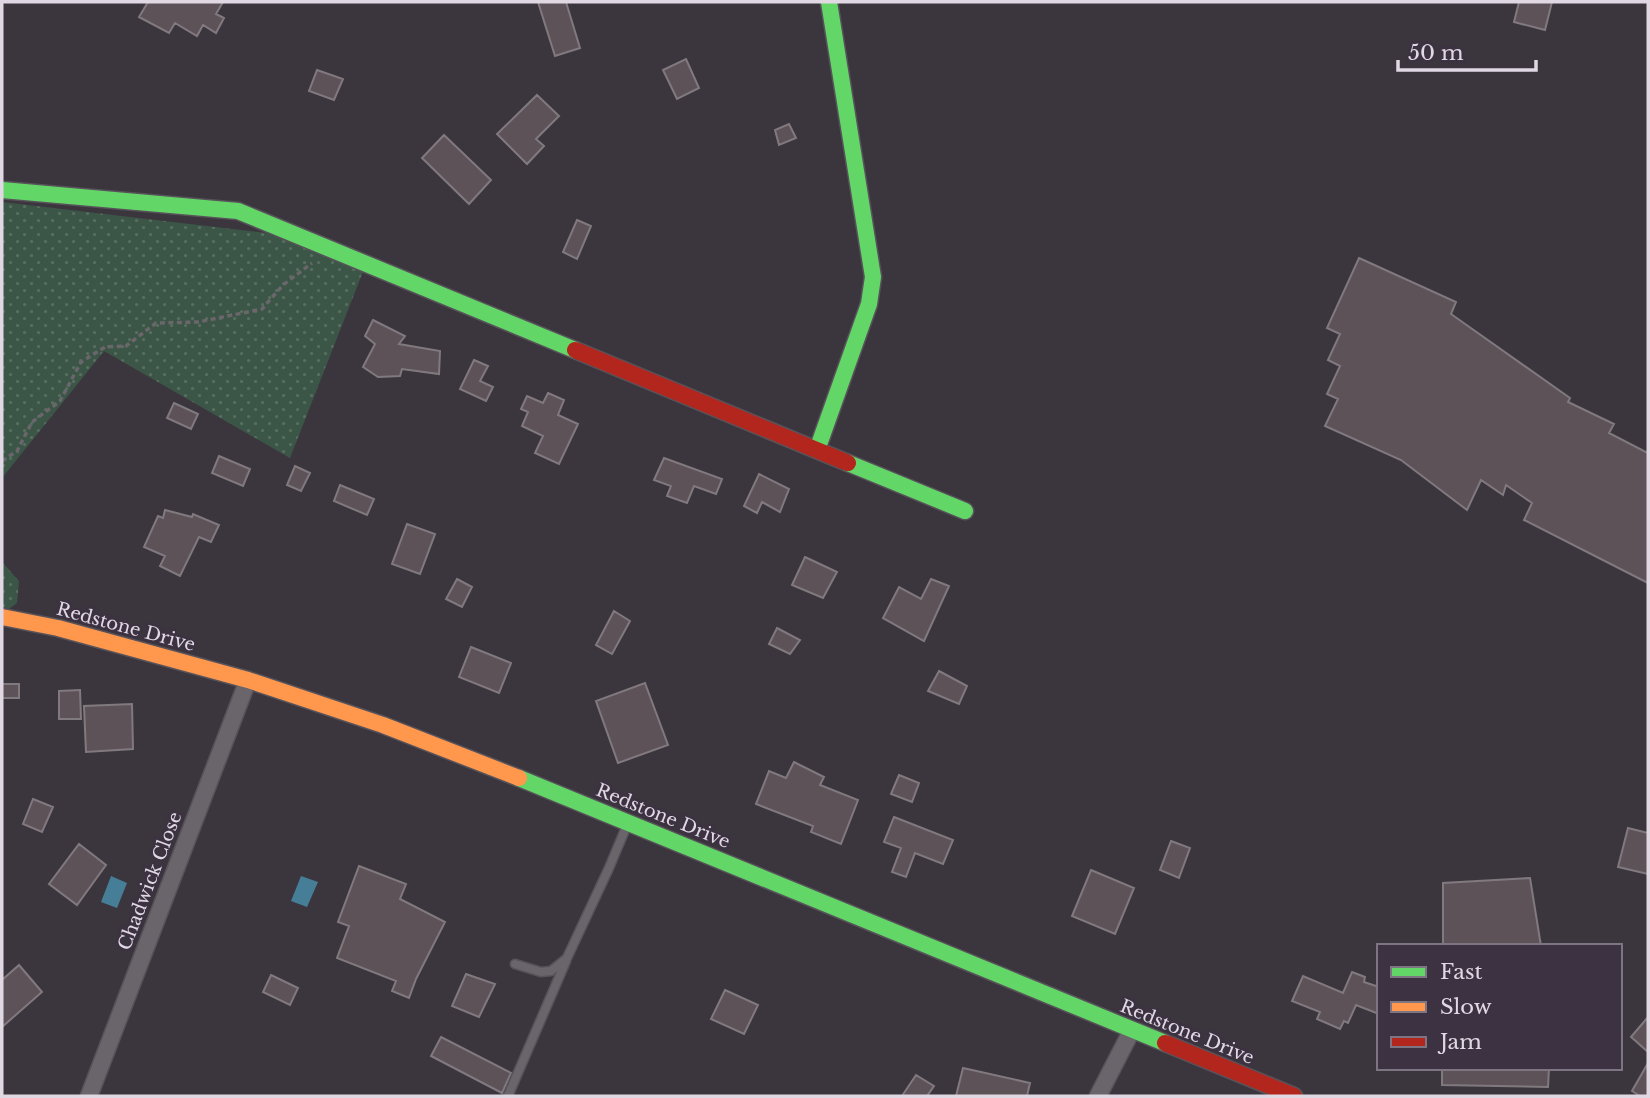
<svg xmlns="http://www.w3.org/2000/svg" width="1650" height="1098" font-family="'Libre Baskerville',serif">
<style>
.grass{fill:url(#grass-dots)}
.water{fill:#467e98}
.building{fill:#5e5259;stroke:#80797e;stroke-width:2}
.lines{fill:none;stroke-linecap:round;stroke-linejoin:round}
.lane-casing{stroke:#58535a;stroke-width:11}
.street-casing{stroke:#58535a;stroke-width:19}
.fast-casing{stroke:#58535a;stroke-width:19}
.slow-casing{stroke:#58535a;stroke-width:19}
.jam-casing{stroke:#58535a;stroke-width:19}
.path{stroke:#6a666c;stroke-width:3.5;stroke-dasharray:5 3.5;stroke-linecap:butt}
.lane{stroke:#69656b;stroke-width:8}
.street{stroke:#69656b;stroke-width:16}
.fast{stroke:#63d668;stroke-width:16}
.slow{stroke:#ff974d;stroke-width:16}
.jam{stroke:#b3261e;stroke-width:16}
.labels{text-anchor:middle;stroke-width:5;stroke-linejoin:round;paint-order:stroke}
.street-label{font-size:18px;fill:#e0d9e3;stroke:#3c3242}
</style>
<defs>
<pattern id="grass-dots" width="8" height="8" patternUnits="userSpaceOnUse" patternTransform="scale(1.75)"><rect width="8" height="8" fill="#3b5646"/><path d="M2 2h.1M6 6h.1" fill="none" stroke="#576e61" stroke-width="1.8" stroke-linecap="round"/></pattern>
</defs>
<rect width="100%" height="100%" fill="#3b363e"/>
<!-- grass -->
<path class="grass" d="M 2,202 L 266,233 L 364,269 L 290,458 L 104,351 L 2,478 Z
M 2,562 L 19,581 L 17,603 L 9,609 L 2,607 Z"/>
<!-- water -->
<path class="water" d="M 111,876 L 127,883 L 117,908 L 101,902 Z
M 301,876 L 318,882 L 307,907 L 291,901 Z"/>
<!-- building -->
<path class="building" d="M 148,2 L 223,2 L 216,14 L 224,18 L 216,33 L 203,25 L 197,36 L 175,23 L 169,33 L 139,17 Z
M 538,2 L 566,2 L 580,48 L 555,56 Z
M 1519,2 L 1552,2 L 1545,30 L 1514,22 Z
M 686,59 L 699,88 L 677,99 L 663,70 Z
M 317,70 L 343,79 L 334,100 L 309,91 Z
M 537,95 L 559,116 L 536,139 L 544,146 L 527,164 L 497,134 Z
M 789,124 L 796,138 L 779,145 L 775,130 Z
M 444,135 L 491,180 L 469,204 L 422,158 Z
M 577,220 L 591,226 L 577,259 L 563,252 Z
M 1359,258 L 1456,302 L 1451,314 L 1570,398 L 1568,402 L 1614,424 L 1609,433 L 1648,453 L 1648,583 L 1524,520 L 1532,503 L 1506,485 L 1503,495 L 1481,480 L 1467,510 L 1401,460 L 1325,426 L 1338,399 L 1327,394 L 1340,366 L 1328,360 L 1340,334 L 1327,328 Z
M 373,320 L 405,336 L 399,344 L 440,351 L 439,374 L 402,369 L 400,376 L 378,377 L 363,367 L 375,344 L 365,336 Z
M 474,360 L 488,366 L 480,381 L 493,387 L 486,401 L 460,389 Z
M 548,393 L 564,400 L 558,415 L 578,424 L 559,464 L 535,453 L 543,436 L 522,426 L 528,412 L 521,409 L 527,396 L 543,403 Z
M 174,403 L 198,414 L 191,429 L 167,418 Z
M 219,456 L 250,469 L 243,486 L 212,473 Z
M 664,458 L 722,479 L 716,494 L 694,486 L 687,503 L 667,496 L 671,486 L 654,480 Z
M 295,466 L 310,473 L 301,491 L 287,485 Z
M 759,474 L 789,489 L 780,512 L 762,502 L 757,513 L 744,506 Z
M 340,485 L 374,499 L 367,515 L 334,501 Z
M 165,510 L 192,517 L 193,514 L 219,525 L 211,542 L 199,537 L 180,576 L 160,566 L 165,556 L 144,547 L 158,516 L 163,518 Z
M 407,524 L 435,534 L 420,574 L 392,564 Z
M 805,557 L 837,572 L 823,598 L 792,585 Z
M 457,579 L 472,587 L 462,607 L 446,599 Z
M 931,579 L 949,586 L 924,641 L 883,618 L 899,587 L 921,599 Z
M 614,611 L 630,621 L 612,654 L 596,645 Z
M 777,628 L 800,640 L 790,654 L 769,644 Z
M 471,647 L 511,663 L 499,693 L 459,677 Z
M 939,671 L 967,686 L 959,704 L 928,691 Z
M 645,683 L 668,745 L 618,763 L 596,701 Z
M 2,684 L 19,684 L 19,698 L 2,698 Z
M 80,690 L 81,719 L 59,719 L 59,691 Z
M 132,704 L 133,749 L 86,752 L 84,706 Z
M 794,762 L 824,777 L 820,785 L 858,800 L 841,844 L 811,832 L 813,826 L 756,804 L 769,771 L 786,778 Z
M 899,775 L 919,783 L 912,802 L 891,794 Z
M 33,799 L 53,807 L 42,832 L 23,824 Z
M 894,817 L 953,840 L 943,864 L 915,853 L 906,877 L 892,872 L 901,848 L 884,842 Z
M 1628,828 L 1648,833 L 1648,874 L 1618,867 Z
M 1171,841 L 1190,848 L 1179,878 L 1160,870 Z
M 79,844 L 106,865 L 77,905 L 49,884 Z
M 359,866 L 406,884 L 400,899 L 445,922 L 416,979 L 409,998 L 392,991 L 396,981 L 337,958 L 349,926 L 338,922 Z
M 1091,870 L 1134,888 L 1115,934 L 1072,916 Z
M 1530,878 L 1541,946 L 1443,946 L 1443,883 Z
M 19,965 L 42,992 L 2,1027 L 2,980 Z
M 1352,972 L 1365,977 L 1364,982 L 1379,987 L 1379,1014 L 1356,1005 L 1348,1023 L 1344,1021 L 1340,1029 L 1317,1019 L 1320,1012 L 1292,1001 L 1303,976 L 1343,993 Z
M 466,974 L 495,984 L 479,1017 L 452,1006 Z
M 271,975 L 298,988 L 290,1005 L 263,992 Z
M 725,990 L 758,1005 L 744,1034 L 711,1019 Z
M 1648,1017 L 1648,1052 L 1631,1037 Z
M 441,1037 L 511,1073 L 502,1093 L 431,1056 Z
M 1648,1063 L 1648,1096 L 1640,1096 L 1632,1091 Z
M 963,1068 L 1030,1083 L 1027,1096 L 956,1096 Z
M 1442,1068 L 1549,1068 L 1548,1087 L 1442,1085 Z
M 916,1075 L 934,1086 L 927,1096 L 902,1096 Z"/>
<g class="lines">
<!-- lane casing -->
<g class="lane-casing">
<path id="lane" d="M 515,964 L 541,972 L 551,971 L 567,958 L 609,868 L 627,825
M 508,1096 L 566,961"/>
</g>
<!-- street casing -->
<g class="street-casing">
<path id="street" d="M 89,1096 L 248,680
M 1098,1096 L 1132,1030"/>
</g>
<!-- fast casing -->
<g class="fast-casing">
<path id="fast" d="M 2,190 L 238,211 L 575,350
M 817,450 L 869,304 L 873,277 L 829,2
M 848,463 L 965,511
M 519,778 L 1165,1043"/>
</g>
<!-- slow casing -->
<g class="slow-casing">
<path id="slow" d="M 2,617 L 58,628 L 248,680 L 383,725 L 519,778"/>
</g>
<!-- jam casing -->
<g class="jam-casing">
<path id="jam" d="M 575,350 L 848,463
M 1165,1043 L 1294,1096"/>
</g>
<!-- path -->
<path class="path" d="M 2,461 L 17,451 L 32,422 L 60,401 L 81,362 L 105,347 L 126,346 L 156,323 L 198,322 L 262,309 L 283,285 L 312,263"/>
<!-- lane -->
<use href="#lane" class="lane"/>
<!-- street -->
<use href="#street" class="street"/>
<!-- fast -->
<use href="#fast" class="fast"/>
<!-- slow -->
<use href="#slow" class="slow"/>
<!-- jam -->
<use href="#jam" class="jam"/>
</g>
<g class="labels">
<!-- street labels -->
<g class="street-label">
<text transform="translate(126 627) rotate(15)" y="6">Redstone Drive</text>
<text transform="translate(663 816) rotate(22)" y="6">Redstone Drive</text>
<text transform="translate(150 881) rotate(-69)" y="6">Chadwick Close</text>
<text transform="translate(1187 1032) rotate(22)" y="6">Redstone Drive</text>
</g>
</g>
<!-- border -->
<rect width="1650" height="1098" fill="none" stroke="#e0d9e3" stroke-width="7"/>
<!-- legend -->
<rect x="1377" y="944" width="245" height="126" fill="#3c3242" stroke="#7e7582" stroke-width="2"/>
<rect x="1391" y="967" width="35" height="10" fill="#63d668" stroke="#7e7582" stroke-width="2"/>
<text x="1440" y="979" font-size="21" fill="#e0d9e3">Fast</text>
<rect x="1391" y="1002" width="35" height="10" fill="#ff974d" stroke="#7e7582" stroke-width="2"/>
<text x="1440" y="1014" font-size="21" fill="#e0d9e3">Slow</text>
<rect x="1391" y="1037" width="35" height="10" fill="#b3261e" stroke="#7e7582" stroke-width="2"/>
<text x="1440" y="1049" font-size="21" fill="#e0d9e3">Jam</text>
<!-- scale -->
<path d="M1398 60v10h138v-10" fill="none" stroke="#e0d9e3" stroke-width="3.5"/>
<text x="1408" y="60" font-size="21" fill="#e0d9e3" stroke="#3c3242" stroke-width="5" paint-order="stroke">50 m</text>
</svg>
